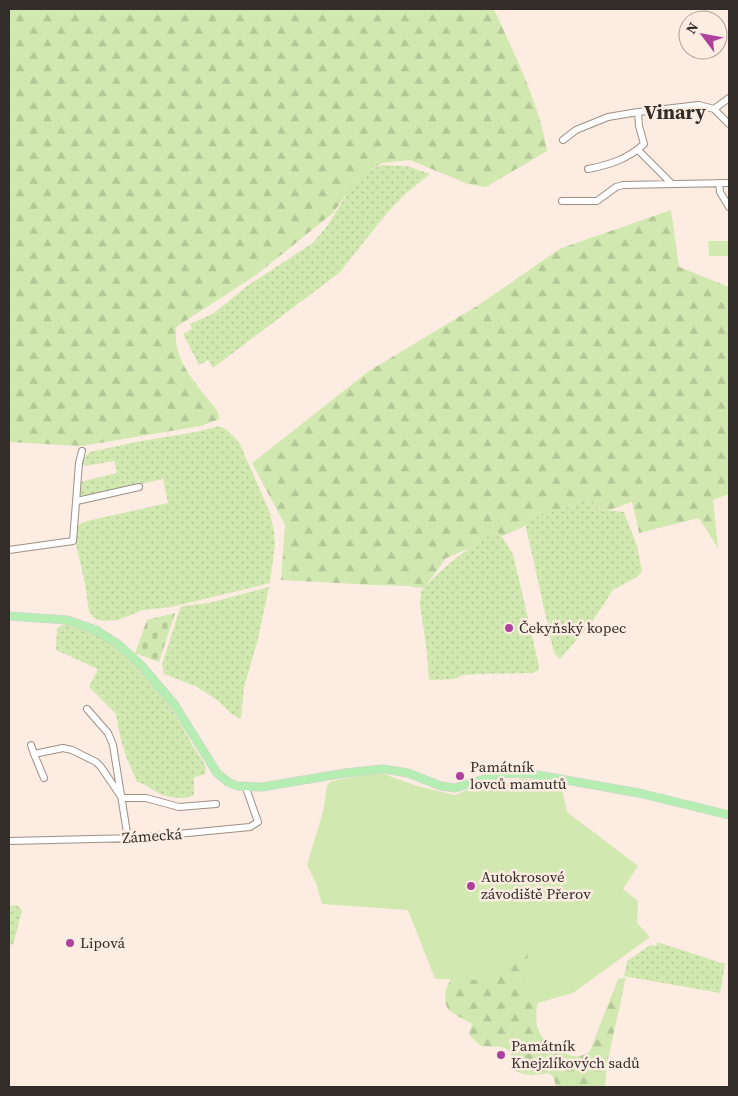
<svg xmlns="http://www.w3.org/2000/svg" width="738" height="1096" font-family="'Source Serif 4',serif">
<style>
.green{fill:url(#green-dots)}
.forest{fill:url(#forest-firs)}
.cemetery{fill:url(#cemetery-stones)}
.pitch{fill:#d1e8b0}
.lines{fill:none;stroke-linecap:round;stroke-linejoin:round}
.minor-casing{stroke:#9d8f85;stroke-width:8}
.major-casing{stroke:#d2d1d0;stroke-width:9}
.minor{stroke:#fff;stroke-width:6}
.major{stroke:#b5edb2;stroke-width:8}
.poi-dot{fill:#ae409e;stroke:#fcece1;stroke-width:2}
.labels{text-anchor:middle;stroke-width:5;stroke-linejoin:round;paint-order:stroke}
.poi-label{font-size:15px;fill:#332d29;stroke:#fcece1;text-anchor:start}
.street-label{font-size:15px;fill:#332d29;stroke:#fcece1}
.district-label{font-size:20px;font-weight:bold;fill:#332d29;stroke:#fcece1}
</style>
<defs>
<pattern id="green-dots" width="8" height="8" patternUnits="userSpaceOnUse" patternTransform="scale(1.25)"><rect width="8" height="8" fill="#d1e8b0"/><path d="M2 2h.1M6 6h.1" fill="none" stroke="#b4c797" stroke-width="1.8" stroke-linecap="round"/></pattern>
<pattern id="forest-firs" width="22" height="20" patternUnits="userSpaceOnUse" patternTransform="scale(1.25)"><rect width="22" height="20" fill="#d1e8b0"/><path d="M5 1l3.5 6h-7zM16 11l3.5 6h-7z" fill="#b4c797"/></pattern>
<pattern id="cemetery-stones" width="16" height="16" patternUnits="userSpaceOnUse" patternTransform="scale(1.25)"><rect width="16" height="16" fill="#d1e8b0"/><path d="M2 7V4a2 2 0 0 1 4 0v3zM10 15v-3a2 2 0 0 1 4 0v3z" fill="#b4c797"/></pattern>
</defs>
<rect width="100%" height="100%" fill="#fcece1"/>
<!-- green -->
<path class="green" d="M 382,165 L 406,166 L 430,174 L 404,195 L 387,213 L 339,273 L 213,368 L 208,360 L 199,365 L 183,334 L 192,329 L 190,324 L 214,313 L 247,286 L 313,243 L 327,226 L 353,185 L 360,176 L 370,170 Z
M 219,426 L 227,430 L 239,442 L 270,513 L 274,532 L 275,544 L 270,583 L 171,607 L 143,610 L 118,620 L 102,621 L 94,618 L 89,612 L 85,584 L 76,544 L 76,528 L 80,524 L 87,521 L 168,503 L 163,479 L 79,498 L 80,482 L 117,473 L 114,461 L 85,466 L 81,464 L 81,461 L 90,452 L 136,442 L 196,432 Z
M 588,500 L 593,502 L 599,509 L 624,512 L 637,546 L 642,571 L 637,577 L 613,590 L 592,622 L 560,659 L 554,653 L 525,523 L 525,521 Z
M 495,532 L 499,533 L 513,554 L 539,666 L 538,671 L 531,673 L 479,674 L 463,675 L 454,679 L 429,680 L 427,653 L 420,605 L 421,592 C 437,571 472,545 495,532 Z
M 269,587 L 258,639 L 244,687 L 241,719 L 233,715 L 217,700 L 197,687 L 164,674 L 162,665 L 180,608 L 182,606 L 209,603 Z
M 67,624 C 76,627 87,630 96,634 C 137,652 174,709 194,748 C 198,755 209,766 205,774 L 195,777 L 194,779 L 194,795 C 186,800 172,798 163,795 C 154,792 147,784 137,782 L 127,759 L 120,737 L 116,714 L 89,687 L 98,669 L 56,650 L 57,629 L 62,625 Z
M 13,905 L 17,905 L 22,910 L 13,945 L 9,944 L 9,907 Z
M 657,942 L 725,964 L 720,993 L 624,976 L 627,961 L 652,944 L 653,946 L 657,945 Z"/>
<!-- forest -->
<path class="forest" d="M 9,9 L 494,9 C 514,54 539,102 547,151 L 486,187 L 468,184 L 410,160 L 382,163 L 360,176 L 333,213 L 256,275 L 176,327 C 173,356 189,375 206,397 C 211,404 220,410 219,419 L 201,426 L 82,446 L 9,442 Z
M 671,210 L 679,267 L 729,287 L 729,494 L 713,500 L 718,548 L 699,518 L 639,533 L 632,502 C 623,505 606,514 598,507 C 594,504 593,501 588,500 L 526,521 L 525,526 L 502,536 L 499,533 L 495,532 L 470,548 L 446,558 L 424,588 L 412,587 L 411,586 L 375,585 L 281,580 L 285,525 L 252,463 L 369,371 L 477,306 L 554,253 L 562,248 Z
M 511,937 L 549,963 C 540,999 519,1033 564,1053 C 574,1057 582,1058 590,1051 L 618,979 L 626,977 L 608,1059 L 605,1085 L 601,1087 L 556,1087 L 554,1078 L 549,1073 C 535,1075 528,1077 516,1071 C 509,1042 506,1048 481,1046 L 471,1037 L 469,1033 L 472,1024 C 466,1020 453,1014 449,1010 C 440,999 448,979 458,971 C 473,958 494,948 511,937 Z"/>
<!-- cemetery -->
<path class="cemetery" d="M 175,613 L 159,662 L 135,653 L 147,620 Z"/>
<!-- pitch -->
<path class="pitch" d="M 708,241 L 729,241 L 729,256 L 709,256 Z
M 381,773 L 417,786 L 455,795 L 474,787 L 504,783 L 523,778 L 561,784 L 567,812 L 638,866 L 623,889 L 638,901 L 637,923 L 650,937 L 573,993 L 534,1004 L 534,988 L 525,985 L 528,950 L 524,949 L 485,980 L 435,979 L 408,910 L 322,904 L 316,883 L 307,865 L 323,812 L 327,786 L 330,782 L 345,778 Z"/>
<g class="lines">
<!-- minor casing -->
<g class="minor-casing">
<path id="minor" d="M 714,109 L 729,98
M 563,140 L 576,130 L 608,117 L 638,112 L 699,105 L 714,109 L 729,124
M 638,150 L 672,184
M 588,169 C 609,165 628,159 644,144 L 639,126 L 638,112
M 719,183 L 720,192 L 729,207
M 562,201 L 597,201 L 616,187 L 623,185 L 729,183
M 77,501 L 139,487
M 9,550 L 73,541 L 79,463 L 82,451
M 87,709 L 108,733 L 113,745 L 128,839
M 31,745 L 34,754
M 44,778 L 34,754 L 63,748 L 72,750 L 96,762 L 101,767 L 122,798 L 146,798 L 179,807 L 216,804
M 9,841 L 136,838 L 250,827 L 258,822 L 246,788"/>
</g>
<!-- major casing -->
<g class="major-casing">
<path id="major" d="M 9,616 L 67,620 L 96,630 L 118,644 L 141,665 L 174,704 L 217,773 L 228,782 L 237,786 L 262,787 L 345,773 L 383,769 L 408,773 L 441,786 L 455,788 L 500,774 L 526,773 L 639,793 L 729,815"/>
</g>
<!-- minor -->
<use href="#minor" class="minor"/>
<!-- major -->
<use href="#major" class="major"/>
</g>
<!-- markers -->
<g class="poi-dot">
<circle cx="509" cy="628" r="5"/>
<circle cx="460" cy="776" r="5"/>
<circle cx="471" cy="886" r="5"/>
<circle cx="70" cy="943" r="5"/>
<circle cx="501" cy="1055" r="5"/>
</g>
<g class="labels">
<!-- poi labels -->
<g class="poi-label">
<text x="519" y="633">Čekyňský kopec</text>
<text x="470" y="772">Památník<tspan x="470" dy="17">lovců mamutů</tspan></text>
<text x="481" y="882">Autokrosové<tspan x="481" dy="17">závodiště Přerov</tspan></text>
<text x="80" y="948">Lipová</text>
<text x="511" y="1051">Památník<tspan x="511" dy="17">Knejzlíkových sadů</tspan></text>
</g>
<!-- street labels -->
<g class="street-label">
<text transform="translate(152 836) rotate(-4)" y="5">Zámecká</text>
</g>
<!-- district labels -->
<g class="district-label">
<text x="675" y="119">Vinary</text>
</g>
</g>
<!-- border -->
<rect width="738" height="1096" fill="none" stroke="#332d29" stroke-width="20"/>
<!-- north arrow -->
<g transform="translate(703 35) rotate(302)"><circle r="24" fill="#fcece1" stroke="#aca097"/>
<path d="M0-4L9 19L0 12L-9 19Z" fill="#ae409e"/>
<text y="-8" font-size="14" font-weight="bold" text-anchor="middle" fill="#332d29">N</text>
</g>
</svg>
